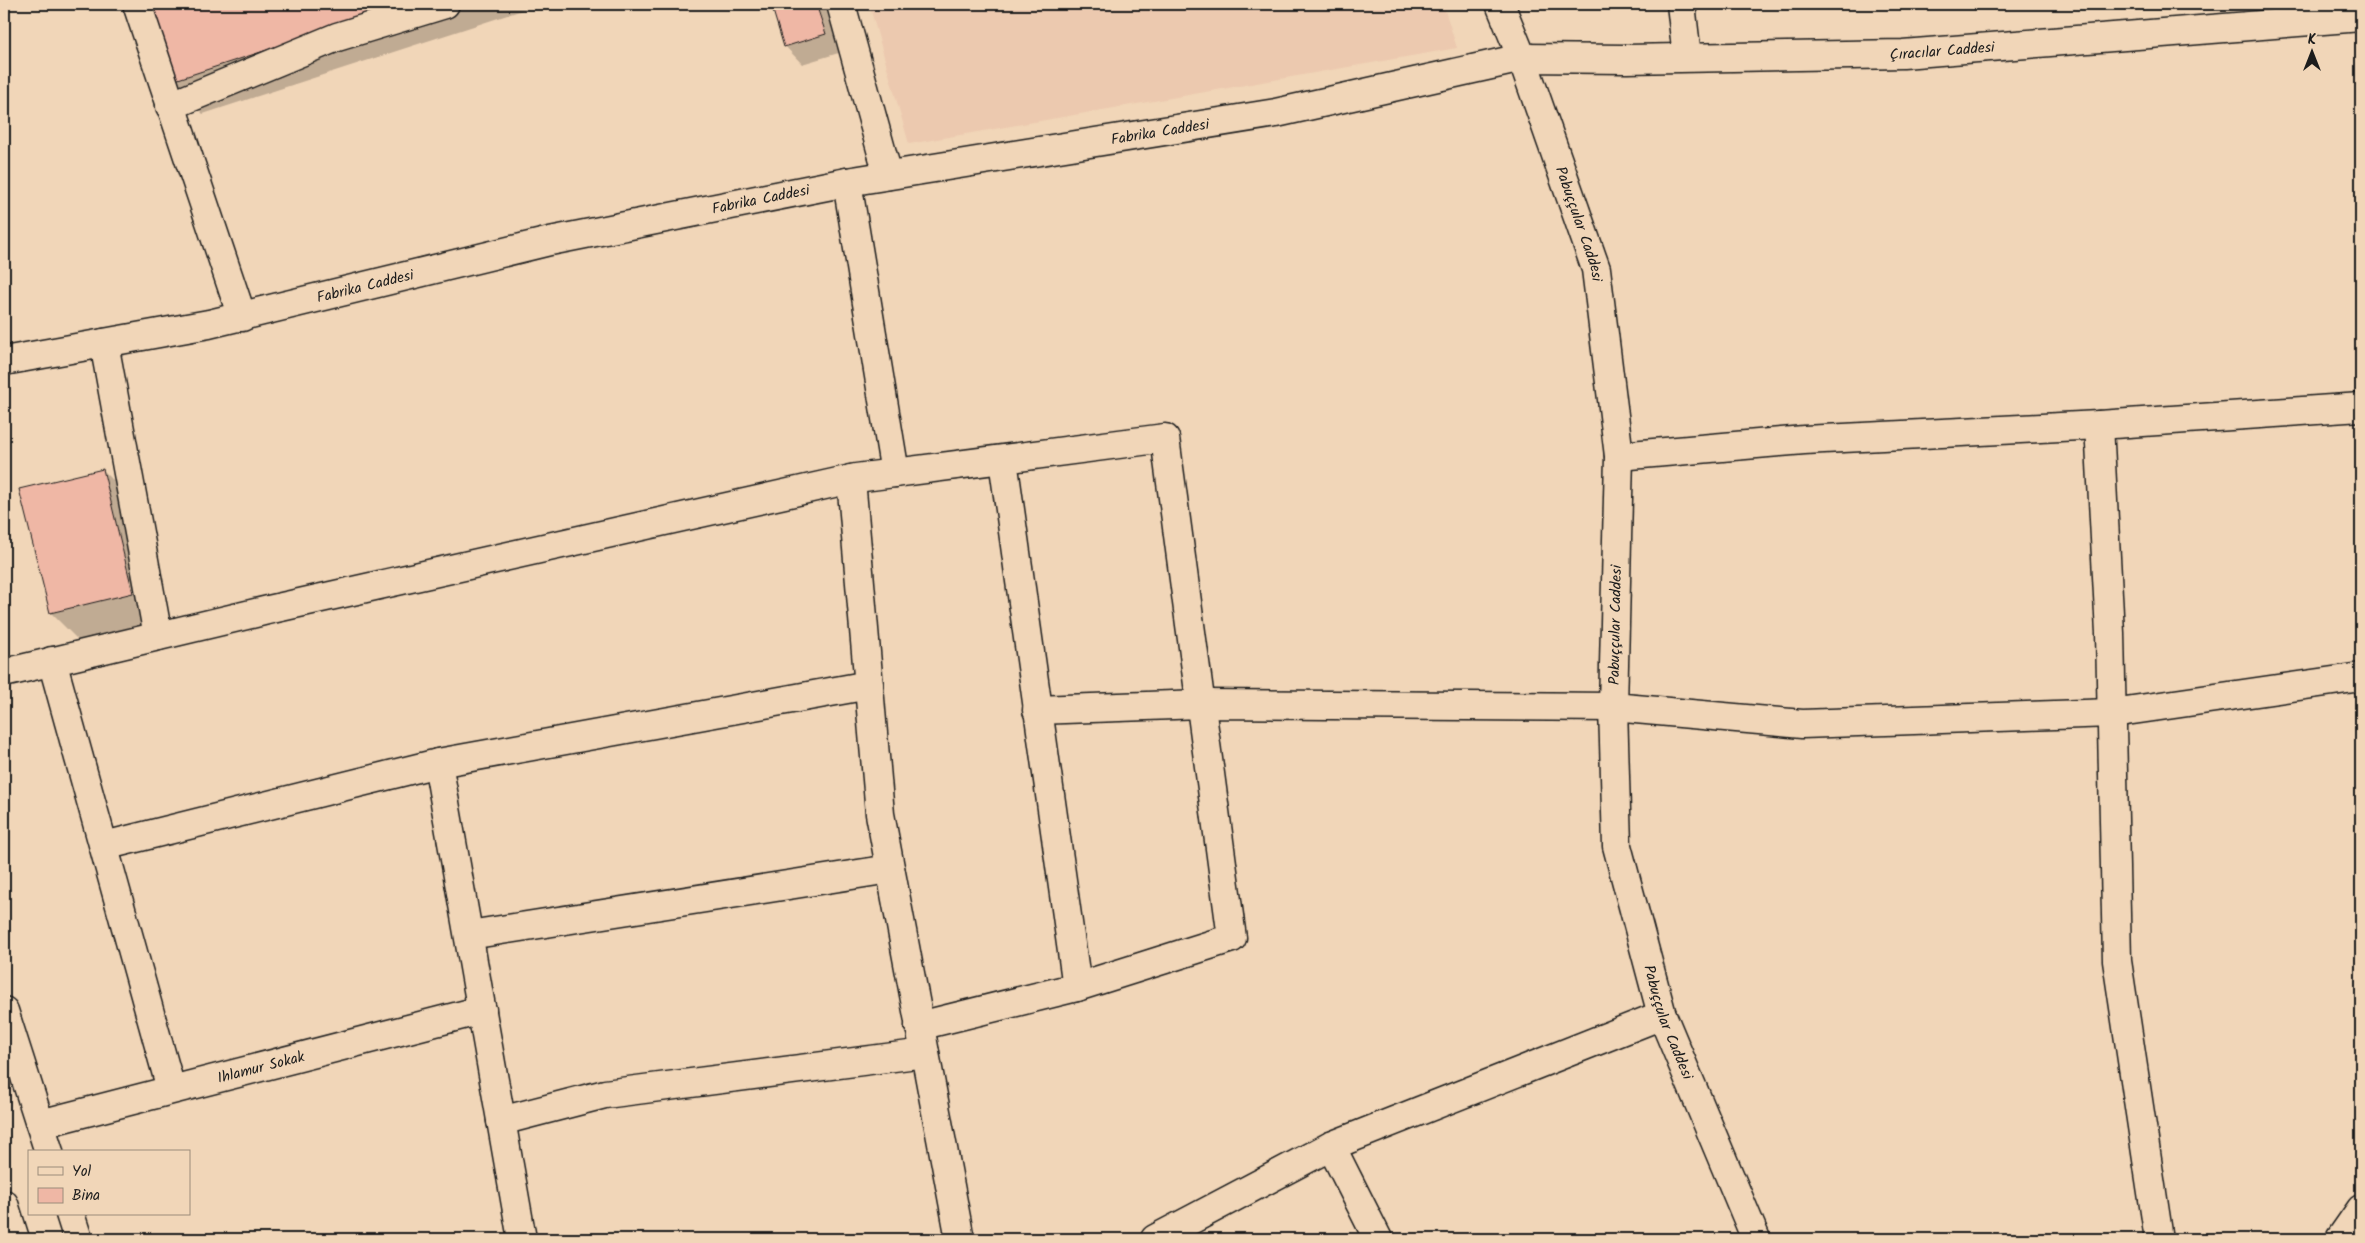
<svg xmlns="http://www.w3.org/2000/svg" width="2365" height="1243" font-family="Kalam,sans-serif">
<style>
.built{fill:#ecc9af}
.shadow{fill:#0003}
.building{fill:#efb7a5;stroke:#1c1c1c}
.lines{fill:none;stroke-linecap:round;stroke-linejoin:round}
.minor-casing{stroke:#1c1c1c;stroke-width:31}
.major-casing{stroke:#1c1c1c;stroke-width:31}
.minor{stroke:#f1d6b8;stroke-width:28}
.major{stroke:#f1d6b8;stroke-width:28}
.labels{text-anchor:middle;stroke-width:5;stroke-linejoin:round;paint-order:stroke}
.street-label{font-size:15px;fill:#1c1c1c;stroke:#f1d6b8}
</style>
<rect width="100%" height="100%" fill="#f1d6b8"/>
<filter id="ink" filterUnits="userSpaceOnUse"><feTurbulence type="fractalNoise" baseFrequency=".02" numOctaves="2"/><feDisplacementMap in="SourceGraphic" scale="10" xChannelSelector="R" yChannelSelector="G"/><feConvolveMatrix kernelMatrix="1 2 1 2 8 2 1 2 1" color-interpolation-filters="sRGB"/></filter>
<g filter="url(#ink)">
<!-- built -->
<path class="built" d="M 869,4 L 1443,4 L 1457,48 L 909,144 Z"/>
<!-- shadow -->
<path class="shadow" d="M 147,4 L 541,4 L 203,114 L 170,81 Z
M 772,4 L 828,4 L 842,52 L 802,64 L 785,46 Z
M 103,470 L 136,503 L 166,625 L 84,646 L 51,613 Z"/>
<!-- building -->
<path class="building" d="M 146,4 L 408,4 L 169,82 Z
M 771,4 L 816,4 L 826,34 L 784,47 Z
M 103,469 L 133,593 L 50,613 L 19,489 Z"/>
<g class="lines">
<!-- minor casing -->
<g class="minor-casing">
<g id="minor">
<path d="M 137,4 L 242,317"/>
<path d="M 841,4 L 888,175"/>
<path id="s1" d="M 1500,4 L 1522,58 L 1596,269 L 1619,456 L 1613,707 L 1617,846 L 1662,1015 L 1756,1239"/>
<path d="M 1681,4 L 1687,57"/>
<path d="M 170,106 L 337,37 L 445,4"/>
<path d="M 847,182 L 895,473"/>
<path d="M 104,343 L 158,636"/>
<path id="s2" d="M 4,361 L 209,324 L 550,241 L 847,182 L 1276,113 L 1522,58 L 1627,59 L 1903,54 L 2361,17"/>
<path d="M 2099,425 L 2110,633 L 2117,961 L 2159,1239"/>
<path d="M 1619,456 L 1804,440 L 2099,425 L 2361,407"/>
<path d="M 1003,460 L 1077,987"/>
<path d="M 851,479 L 880,814 L 960,1239"/>
<path d="M 52,661 L 171,1089"/>
<path d="M 4,673 L 268,610 L 856,478 L 1165,438 L 1232,938 L 1077,987 L 919,1026"/>
<path d="M 1037,710 L 1201,704 L 1613,707 L 1802,724 L 2112,713 L 2361,677"/>
<path d="M 438,763 L 522,1239"/>
<path d="M 104,846 L 438,763 L 869,685"/>
<path d="M 469,935 L 890,869"/>
<path d="M 501,1121 L 605,1094 L 925,1053"/>
<path id="s3" d="M 40,1124 L 482,1010"/>
<path d="M 1331,1146 L 1378,1239"/>
<path d="M 1155,1239 L 1331,1146 L 1662,1015"/>
<path d="M 2340,1239 L 2361,1209"/>
</g>
</g>
<!-- major casing -->
<g class="major-casing">
<path id="major" d="M 4,1011 L 49,1152
M 4,1204 L 15,1239
M 70,1214 L 78,1239"/>
</g>
<!-- minor -->
<use href="#minor" class="minor"/>
<!-- major -->
<use href="#major" class="major"/>
</g>
</g>
<g class="labels">
<!-- street labels -->
<g class="street-label">
<text dy="5" stroke="none"><textPath href="#s2" startOffset="1969">Çıracılar Caddesi</textPath></text>
<text dy="5" stroke="none"><textPath href="#s2" startOffset="1179">Fabrika Caddesi</textPath></text>
<text dy="5" stroke="none"><textPath href="#s2" startOffset="774">Fabrika Caddesi</textPath></text>
<text dy="5" stroke="none"><textPath href="#s1" startOffset="234">Pabuççular Caddesi</textPath></text>
<text dy="5" stroke="none"><textPath href="#s2" startOffset="369">Fabrika Caddesi</textPath></text>
<text transform="translate(1615 625) rotate(-89)" y="5">Pabuççular Caddesi</text>
<text dy="5" stroke="none"><textPath href="#s1" startOffset="1044">Pabuççular Caddesi</textPath></text>
<text dy="5" stroke="none"><textPath href="#s3" startOffset="228">Ihlamur Sokak</textPath></text>
</g>
</g>
<!-- margin -->
<rect width="2365" height="1243" fill="none" stroke="#f1d6b8" stroke-width="20"/>
<rect x="10" y="10" width="2345" height="1223" fill="none" stroke="#1c1c1c" stroke-width="2" filter="url(#ink)"/>
<!-- legend -->
<rect x="28" y="1150" width="162" height="65" fill="#f1d6b8" stroke="#9c8c7a"/>
<rect x="38" y="1167" width="25" height="8" fill="#f1d6b8" stroke="#9c8c7a"/>
<text x="72" y="1176" font-size="15" fill="#1c1c1c">Yol</text>
<rect x="38" y="1188" width="25" height="15" fill="#efb7a5" stroke="#9c8c7a"/>
<text x="72" y="1200" font-size="15" fill="#1c1c1c">Bina</text>
<!-- north arrow -->
<g transform="translate(2312 52)" stroke="#f1d6b8" stroke-width="4" paint-order="stroke">
<path d="M0-4L9 19L0 12L-9 19Z" fill="#1c1c1c"/>
<text y="-8" font-size="14" font-weight="bold" text-anchor="middle" fill="#1c1c1c">K</text>
</g>
</svg>
